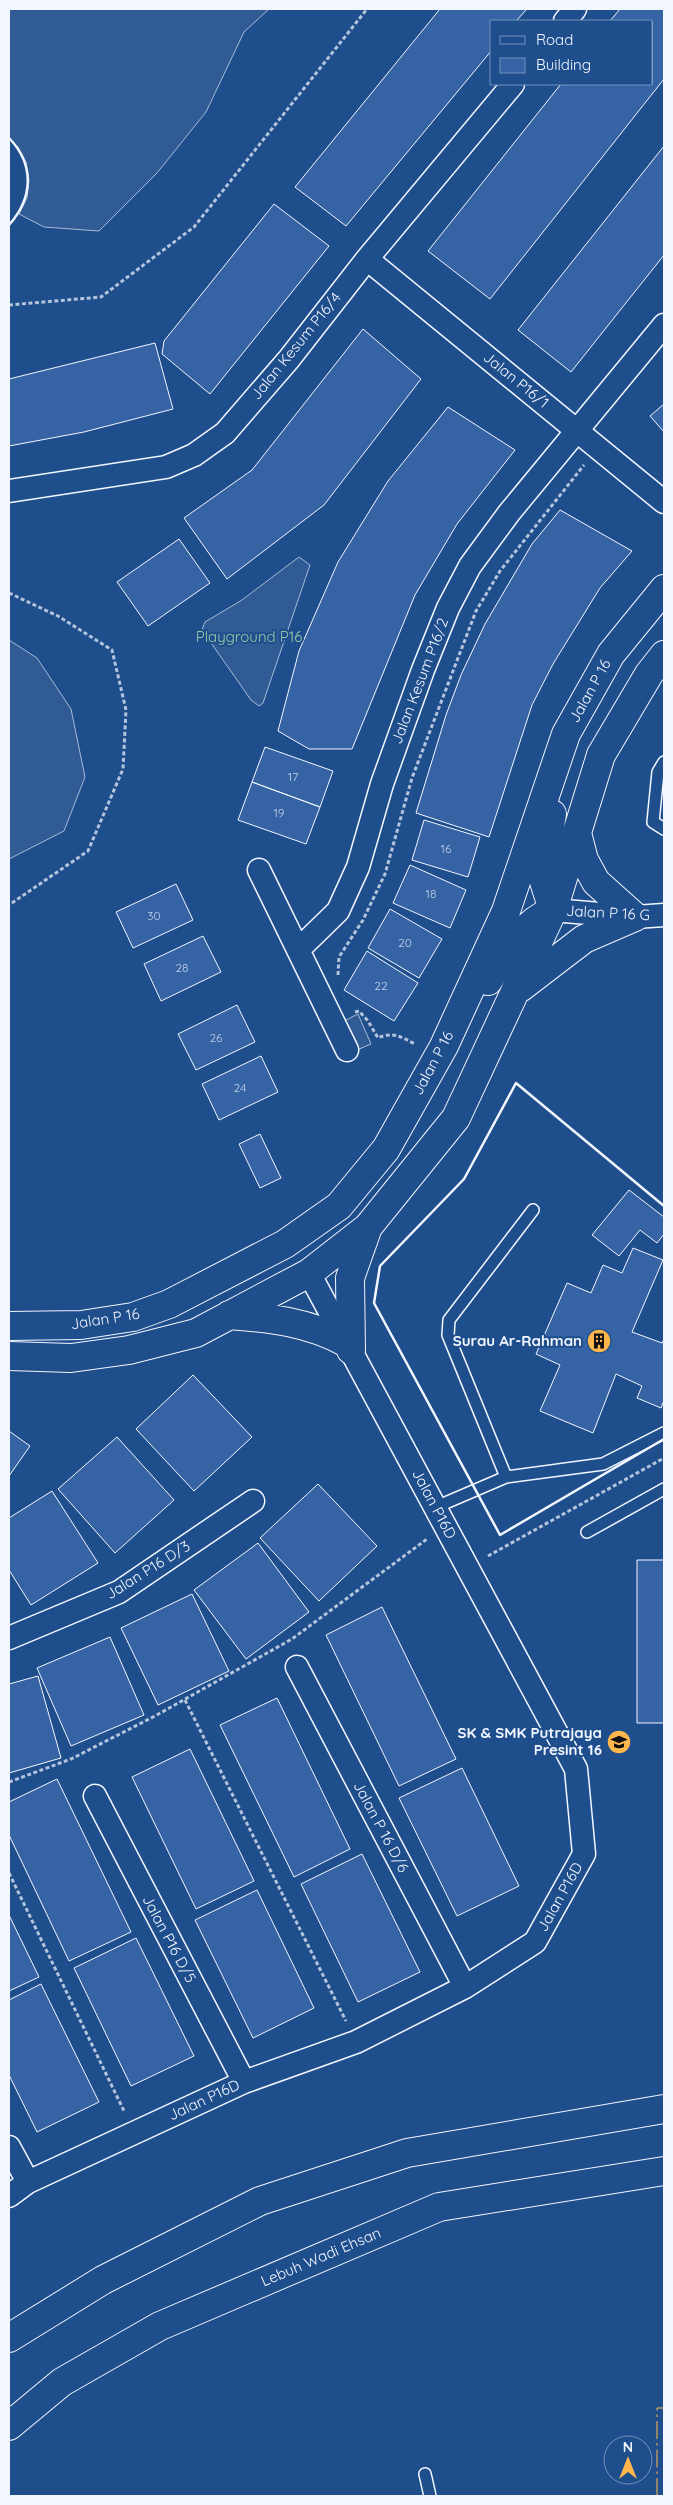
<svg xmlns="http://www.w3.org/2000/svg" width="673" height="2505" font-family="Quicksand,sans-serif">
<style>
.built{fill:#305b95;stroke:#a8bbd7}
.building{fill:#3563a3;stroke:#f2f6ff}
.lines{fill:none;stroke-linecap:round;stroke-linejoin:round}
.lane-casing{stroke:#f2f6ff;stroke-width:14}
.street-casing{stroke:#f2f6ff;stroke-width:25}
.secondary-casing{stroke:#f2f6ff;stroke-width:30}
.primary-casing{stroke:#f2f6ff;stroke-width:30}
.path{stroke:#b3c4dc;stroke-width:3;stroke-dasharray:4 2.5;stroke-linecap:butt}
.lane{stroke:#1f4e8c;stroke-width:11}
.street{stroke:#1f4e8c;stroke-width:22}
.secondary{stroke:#1f4e8c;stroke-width:28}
.primary{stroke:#1f4e8c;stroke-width:28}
.wall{stroke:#f2f6ff;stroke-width:2.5}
.power{stroke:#ffb74d;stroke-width:1;stroke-dasharray:18 4 2.5 4;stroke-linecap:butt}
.labels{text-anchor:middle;stroke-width:4;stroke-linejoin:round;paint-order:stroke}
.number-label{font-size:12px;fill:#c3d1e8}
.street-label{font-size:15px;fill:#f2f6ff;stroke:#1f4e8c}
.park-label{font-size:15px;fill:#97c8a6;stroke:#1f4e8c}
.poi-label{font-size:15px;font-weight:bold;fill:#f2f6ff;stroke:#1f4e8c;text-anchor:end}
</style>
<rect width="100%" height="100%" fill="#1f4e8c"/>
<!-- built -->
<path class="built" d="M 9,9 L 269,9 L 244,32 L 206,112 L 157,173 L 99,231 L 44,227 L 19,214 L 27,198 L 29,180 L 26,162 L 18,147 L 9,138 Z
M 299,557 L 310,565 L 263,703 L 259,706 L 251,700 L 202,630 L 205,622 L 242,600 Z
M 9,640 L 37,658 L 71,709 L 85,777 L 64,831 L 9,859 Z
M 358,1014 L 371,1044 L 357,1050 L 344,1021 Z"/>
<!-- building -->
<path class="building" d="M 440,9 L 527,9 L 516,21 L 492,21 L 492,50 L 346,226 L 295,187 Z
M 620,9 L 664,9 L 664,79 L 490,299 L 428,251 L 561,84 L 652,84 L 652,21 L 610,21 Z
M 664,146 L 664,255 L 571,372 L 518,330 Z
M 274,204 L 329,246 L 210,394 L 162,354 L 164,341 Z
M 363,329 L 421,379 L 324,505 L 227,579 L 184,518 L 252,470 Z
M 155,343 L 173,409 L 84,432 L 9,446 L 9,379 Z
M 664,404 L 664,432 L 650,416 Z
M 448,407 L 515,450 L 457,524 L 415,595 L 352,749 L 309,749 L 278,731 L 299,651 L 338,562 L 388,481 Z
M 560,510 L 632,551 L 600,588 L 553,664 L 532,705 L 489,837 L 416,813 L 446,715 L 461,675 L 485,624 L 532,544 Z
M 179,539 L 210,583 L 148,626 L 117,582 Z
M 265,747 L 333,771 L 320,807 L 252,782 Z
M 252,782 L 320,807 L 306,844 L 238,820 Z
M 424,820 L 480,837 L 468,877 L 412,860 Z
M 410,865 L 466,890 L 450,928 L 393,903 Z
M 176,884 L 193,920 L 133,948 L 116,912 Z
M 390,909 L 442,939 L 419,978 L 368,948 Z
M 203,936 L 221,972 L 161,1001 L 144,964 Z
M 367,951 L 418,983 L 394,1021 L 344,990 Z
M 237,1005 L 255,1042 L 196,1070 L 178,1034 Z
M 261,1056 L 278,1092 L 219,1120 L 202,1084 Z
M 260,1134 L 281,1178 L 260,1188 L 239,1144 Z
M 629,1190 L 664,1217 L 664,1234 L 657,1243 L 640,1230 L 619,1256 L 592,1235 Z
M 633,1248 L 663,1260 L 632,1332 L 662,1343 L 664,1339 L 664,1400 L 661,1408 L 637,1398 L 642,1386 L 616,1374 L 593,1433 L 540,1411 L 560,1365 L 536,1354 L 567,1283 L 591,1293 L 603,1265 L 622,1273 Z
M 193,1375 L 252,1437 L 194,1491 L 136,1429 Z
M 9,1431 L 30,1446 L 9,1476 Z
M 117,1437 L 174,1500 L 115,1553 L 58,1489 Z
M 318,1484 L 377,1546 L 319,1601 L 260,1538 Z
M 52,1491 L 98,1563 L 31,1605 L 9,1570 L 9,1518 Z
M 258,1543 L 309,1612 L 246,1659 L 194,1590 Z
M 637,1560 L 664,1560 L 664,1723 L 637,1723 Z
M 192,1594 L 229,1671 L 158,1705 L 121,1628 Z
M 382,1607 L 456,1759 L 399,1786 L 326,1635 Z
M 110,1637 L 144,1715 L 71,1746 L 37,1668 Z
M 38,1676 L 61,1758 L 9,1773 L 9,1684 Z
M 277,1698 L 350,1849 L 294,1877 L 220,1725 Z
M 190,1749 L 254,1881 L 196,1909 L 132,1777 Z
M 462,1768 L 519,1886 L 457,1916 L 399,1798 Z
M 57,1779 L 131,1932 L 69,1961 L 9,1835 L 9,1802 Z
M 362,1854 L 420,1972 L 358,2002 L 301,1884 Z
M 257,1890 L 314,2008 L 253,2038 L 195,1920 Z
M 9,1915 L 39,1977 L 9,1991 Z
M 136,1938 L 194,2056 L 131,2086 L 74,1968 Z
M 41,1984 L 99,2102 L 37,2132 L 9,2075 L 9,2000 Z"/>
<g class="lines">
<!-- lane casing -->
<g class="lane-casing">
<path id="lane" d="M 664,762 L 658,772 L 653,822 L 664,829
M 506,1477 L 448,1335 L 449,1320 L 533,1210
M 436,1507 L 506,1477 L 603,1464 L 664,1433
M 587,1532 L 664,1489
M 425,2474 L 430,2496"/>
</g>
<!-- street casing -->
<g class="street-casing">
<path id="street" d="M 565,21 L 575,9
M 367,259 L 664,502
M 9,491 L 166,467 L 194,455 L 225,433 L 289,359 L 367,259 L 513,84
M 259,870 L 347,1050
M 553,910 L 635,917 L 664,915
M 298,950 L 338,911 L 358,867 L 382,784 L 423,670 L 448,608 L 470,566 L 509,513 L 664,325
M 9,1638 L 119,1592 L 253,1501
M 297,1667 L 465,1987
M 95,1796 L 244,2082
M 9,2147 L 28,2182
M 9,2196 L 28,2182 L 244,2082 L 356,2042 L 465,1987 L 535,1942 L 584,1854 L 576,1769 L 309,1273"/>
</g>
<!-- secondary casing -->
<g class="secondary-casing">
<path id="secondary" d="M 552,814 L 542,875 L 553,910
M 488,981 C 506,954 521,924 552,911
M 520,988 L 584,939 L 635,917 L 596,882 L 584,860 L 577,833
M 229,1315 C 271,1318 309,1322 347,1343
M 9,1326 L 81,1325 L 133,1317 L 169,1304 L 285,1244 L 339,1206 L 386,1149 L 444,1046 L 506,911 L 566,734 L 611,654 L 664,589
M 351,1350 L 350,1278 L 368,1227
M 9,1356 L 71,1358 L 129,1350 L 196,1333 L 309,1273 L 368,1227 L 456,1118 L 553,910 L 601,755 L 649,674 L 664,655"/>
</g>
<!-- primary casing -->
<g class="primary-casing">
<path id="primary" d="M 9,2338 L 103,2280 L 260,2201 L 407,2153 L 664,2109
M 9,2426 L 62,2382 L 160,2326 L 439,2207 L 664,2171"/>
</g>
<!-- path -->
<path class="path" d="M 9,305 L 101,297 L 194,227 L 367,9
M 9,593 L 58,616 L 112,650 L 126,710 L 123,769 L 88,851 L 9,905
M 338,975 L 339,957 L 363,920 L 385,874 L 412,778 L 476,611 L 500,571 L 584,465
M 355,1012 L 359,1011 L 368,1021 L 378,1038 C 393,1031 401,1037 415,1044
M 488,1556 L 664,1458
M 185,1700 L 346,2021
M 9,1782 L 71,1759 L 155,1716 L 292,1639 L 427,1539
M 9,1873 L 124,2111"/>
<!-- lane -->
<use href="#lane" class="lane"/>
<!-- street -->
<use href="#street" class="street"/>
<!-- secondary -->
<use href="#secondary" class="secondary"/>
<!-- primary -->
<use href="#primary" class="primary"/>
<!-- wall -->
<path class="wall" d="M 9,138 C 35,165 33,198 9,225
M 664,1206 L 516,1083 L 464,1179 L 380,1266 L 374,1303 L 500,1535 L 664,1439"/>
<!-- power -->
<path class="power" d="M 657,2496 L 657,2408 L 664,2408"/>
</g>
<!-- icons -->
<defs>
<g id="building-disc" transform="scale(1.25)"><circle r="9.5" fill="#ffb74d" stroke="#1f4e8c"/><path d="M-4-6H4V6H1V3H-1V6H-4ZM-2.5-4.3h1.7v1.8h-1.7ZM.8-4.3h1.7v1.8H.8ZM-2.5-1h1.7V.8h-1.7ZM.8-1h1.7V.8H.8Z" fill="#111"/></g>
<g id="school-disc" transform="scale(1.25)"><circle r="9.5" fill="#ffb74d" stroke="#1f4e8c"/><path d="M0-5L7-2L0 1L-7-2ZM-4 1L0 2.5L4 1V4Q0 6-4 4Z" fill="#111"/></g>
</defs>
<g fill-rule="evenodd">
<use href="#building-disc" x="599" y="1341"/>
<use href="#school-disc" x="619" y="1742"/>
</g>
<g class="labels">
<!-- number labels -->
<g class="number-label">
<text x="293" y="781">17</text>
<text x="279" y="817">19</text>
<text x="446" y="853">16</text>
<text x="431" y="898">18</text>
<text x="154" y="920">30</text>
<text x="405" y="947">20</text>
<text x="182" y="972">28</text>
<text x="381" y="990">22</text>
<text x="216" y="1042">26</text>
<text x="240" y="1092">24</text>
</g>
<!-- street labels -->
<g class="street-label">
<text transform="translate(296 346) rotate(-51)" y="5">Jalan Kesum P16/4</text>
<text transform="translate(516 380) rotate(39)" y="5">Jalan P16/1</text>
<text transform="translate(420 681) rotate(-69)" y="5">Jalan Kesum P16/2</text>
<text transform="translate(590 691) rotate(-61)" y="5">Jalan P 16</text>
<text transform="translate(608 913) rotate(3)" y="5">Jalan P 16 G</text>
<text transform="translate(433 1063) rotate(-62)" y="5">Jalan P 16</text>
<text transform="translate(105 1319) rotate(-9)" y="5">Jalan P 16</text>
<text transform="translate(434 1504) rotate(62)" y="5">Jalan P16D</text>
<text transform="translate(148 1570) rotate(-32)" y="5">Jalan P16 D/3</text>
<text transform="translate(381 1827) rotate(62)" y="5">Jalan P 16 D/6</text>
<text transform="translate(560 1897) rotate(-61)" y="5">Jalan P16D</text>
<text transform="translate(169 1939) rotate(62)" y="5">Jalan P16 D/5</text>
<text transform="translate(204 2100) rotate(-25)" y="5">Jalan P16D</text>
<text transform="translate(321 2257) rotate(-23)" y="5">Lebuh Wadi Ehsan</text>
</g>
<!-- park labels -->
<g class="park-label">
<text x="249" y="642">Playground P16</text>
</g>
<!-- poi labels -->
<g class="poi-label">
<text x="582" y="1346">Surau Ar-Rahman</text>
<text x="602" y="1738">SK &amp; SMK Putrajaya<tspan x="602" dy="17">Presint 16</tspan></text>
</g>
</g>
<!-- border -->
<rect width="673" height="2505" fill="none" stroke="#f2f6ff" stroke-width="20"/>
<!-- legend -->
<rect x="490" y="20" width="162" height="65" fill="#1f4e8c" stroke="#7391ba"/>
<rect x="500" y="36" width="25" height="8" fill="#1f4e8c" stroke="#7391ba"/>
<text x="536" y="45" font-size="15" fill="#f2f6ff">Road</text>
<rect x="500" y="58" width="25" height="15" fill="#3563a3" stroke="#7391ba"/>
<text x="536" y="70" font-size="15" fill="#f2f6ff">Building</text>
<!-- north arrow -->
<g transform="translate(628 2460)"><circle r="24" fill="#1f4e8c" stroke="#7391ba"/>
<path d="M0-4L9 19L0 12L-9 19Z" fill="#ffb74d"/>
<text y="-8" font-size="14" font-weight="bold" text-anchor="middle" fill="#f2f6ff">N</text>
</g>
</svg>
